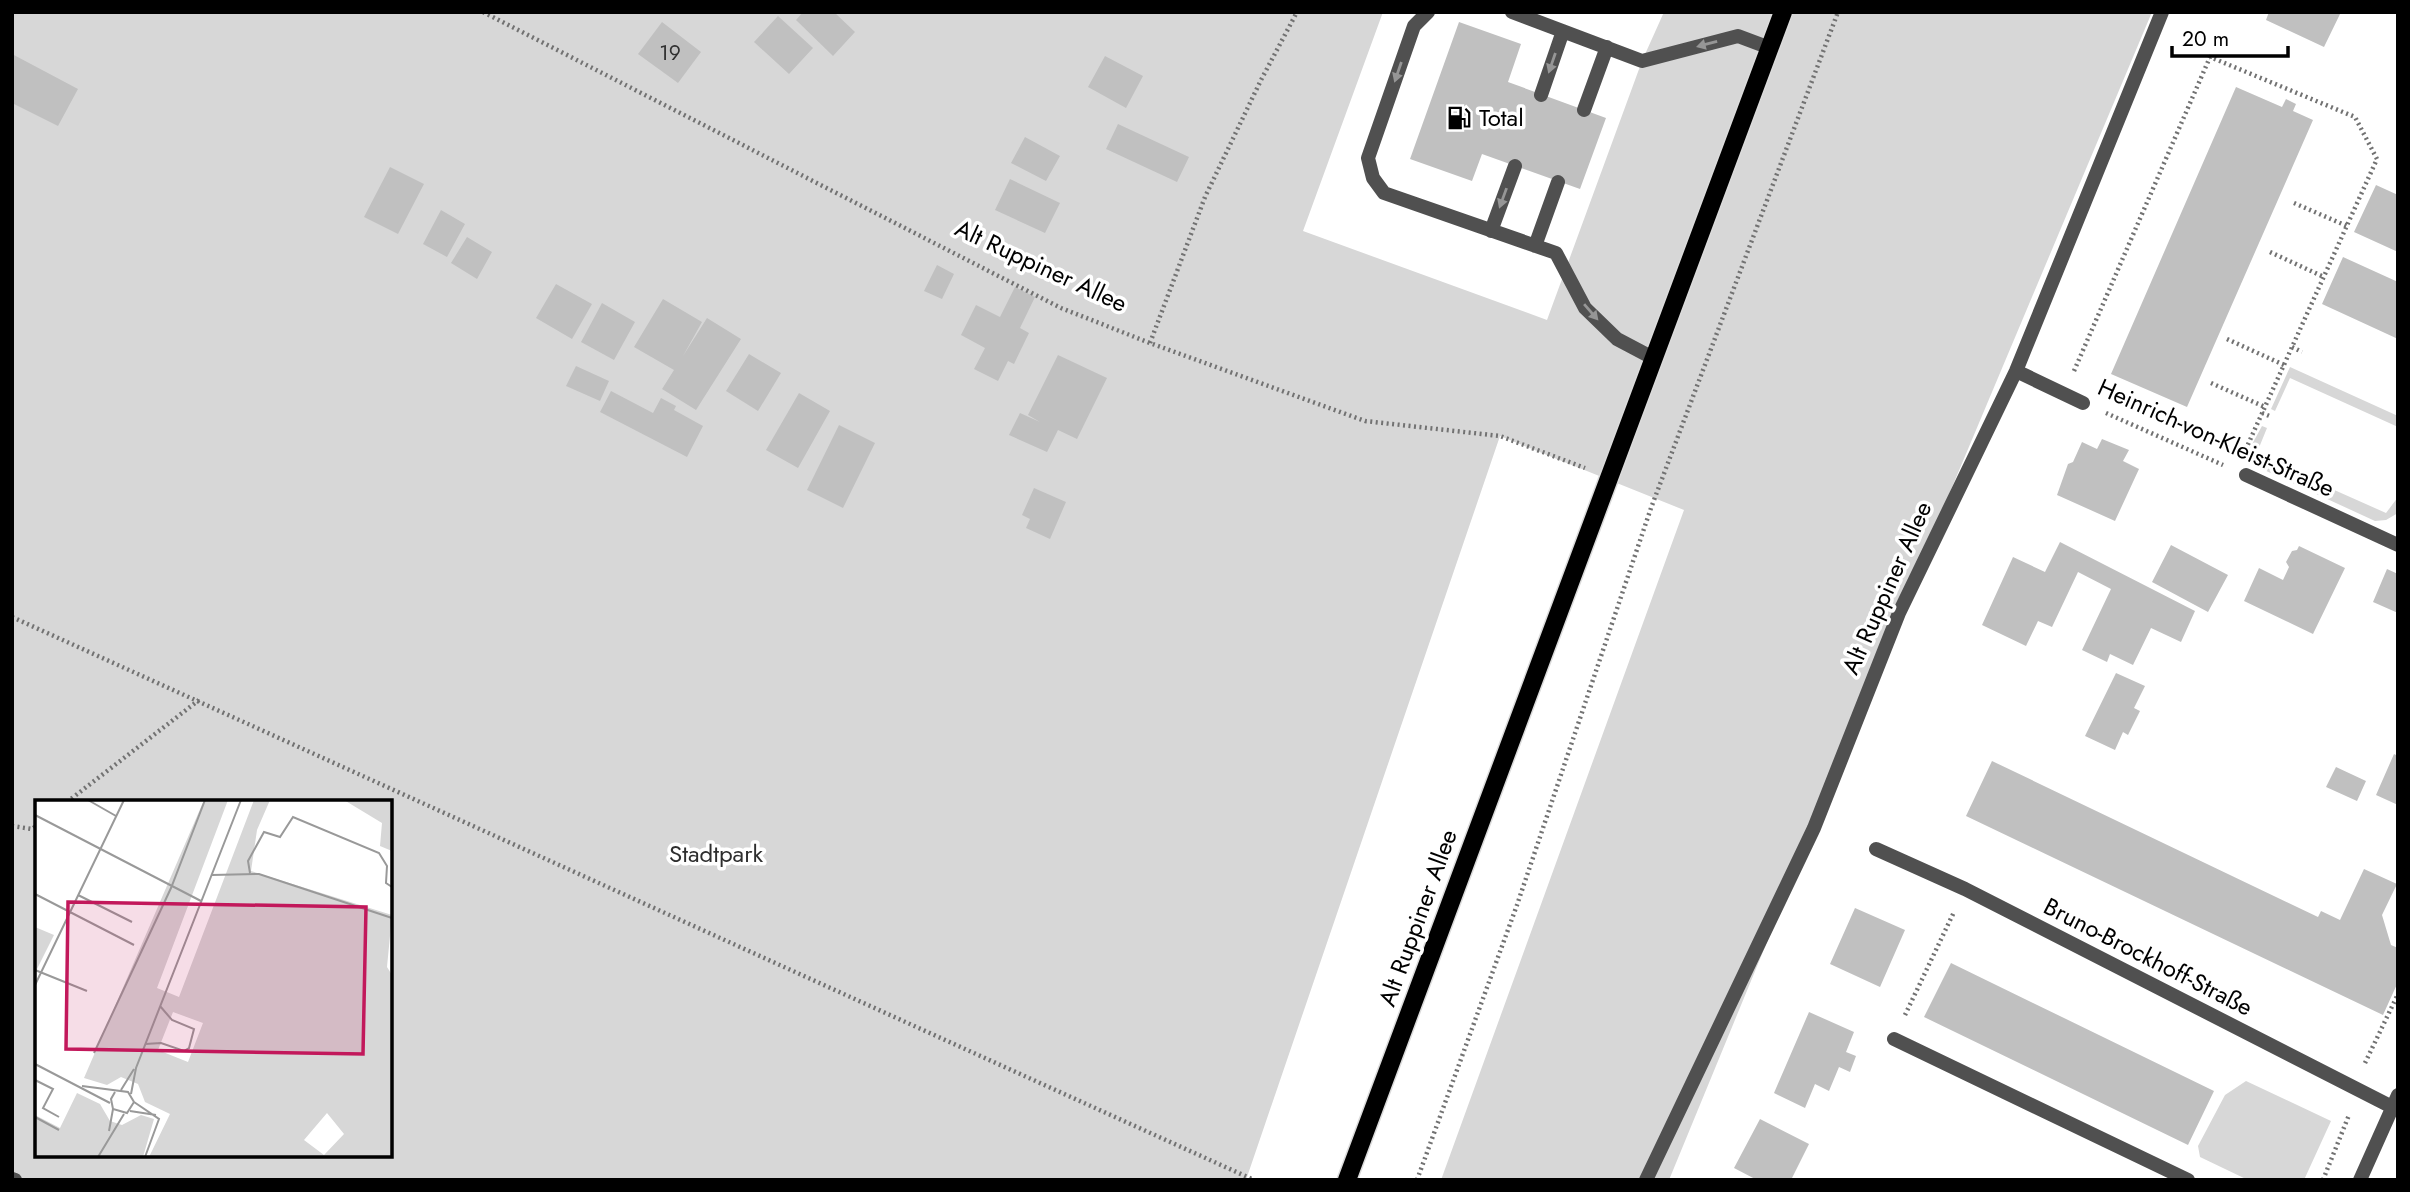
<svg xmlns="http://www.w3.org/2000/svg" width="2410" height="1192" font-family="Jost,sans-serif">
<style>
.green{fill:#d7d7d7;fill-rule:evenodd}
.building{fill:#c0c0c0}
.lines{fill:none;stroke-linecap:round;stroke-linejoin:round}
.primary-casing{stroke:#dbdbdb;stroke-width:21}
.path{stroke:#727272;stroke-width:4.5;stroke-dasharray:2 3.5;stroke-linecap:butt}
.lane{stroke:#505050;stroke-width:14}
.street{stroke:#505050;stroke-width:14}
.primary{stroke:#000;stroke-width:18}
.oneway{fill:#969696}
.labels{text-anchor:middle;stroke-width:7;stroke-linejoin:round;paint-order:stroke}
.number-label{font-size:21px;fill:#303030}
.poi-label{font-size:24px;fill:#000;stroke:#fff;text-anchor:start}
.street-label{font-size:24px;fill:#000;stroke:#fff}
.park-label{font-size:24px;fill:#2e2e2e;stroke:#fff}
.inset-road{fill:none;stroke:#999;stroke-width:2}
.view{fill:#c2185b;fill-opacity:0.15;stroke:#c2185b;stroke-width:3.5}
.inset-edge{fill:none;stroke:#000;stroke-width:3.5}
</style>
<rect width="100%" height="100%" fill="#fff"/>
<!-- green -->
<path class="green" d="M 12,12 L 1383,12 L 1303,231 L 1547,320 L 1642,61 L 1664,12 L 2152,12 L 1899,613 L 1814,828 L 1669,1180 L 1441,1180 L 1684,510 L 1500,436 L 1246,1180 L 12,1180 ZM 37,802 L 390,802 L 390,1155 L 37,1155 Z
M 2290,367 L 2398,416 L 2398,427 L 2290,378 L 2275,411 L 2271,409 Z
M 2262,426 L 2267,428 L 2256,455 L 2386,513 L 2398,497 L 2398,513 L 2386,520 L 2375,521 L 2249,463 L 2250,448 Z
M 2246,1081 L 2331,1121 L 2304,1180 L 2248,1180 L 2200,1157 L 2198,1146 L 2225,1095 Z"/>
<!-- building -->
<path class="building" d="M 803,12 L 834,12 L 855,32 L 833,56 L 796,20 Z
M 2269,12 L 2341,12 L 2324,47 L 2266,20 Z
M 778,16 L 813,48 L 789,74 L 754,42 Z
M 662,22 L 701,52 L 678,83 L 638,54 Z
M 1459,22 L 1521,44 L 1508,82 L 1606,118 L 1580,189 L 1482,154 L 1472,181 L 1410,159 Z
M 12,54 L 78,89 L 58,126 L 12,103 Z
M 1105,56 L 1143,76 L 1126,108 L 1088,87 Z
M 2236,87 L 2282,107 L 2286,99 L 2296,104 L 2293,111 L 2313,120 L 2187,407 L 2111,374 Z
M 1118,124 L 1189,157 L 1177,182 L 1106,149 Z
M 1025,137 L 1060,156 L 1046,181 L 1011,163 Z
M 390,167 L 424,184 L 398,234 L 364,217 Z
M 1010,179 L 1060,203 L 1045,233 L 995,210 Z
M 2376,185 L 2398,195 L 2398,252 L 2354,232 Z
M 441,210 L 465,224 L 447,257 L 423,244 Z
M 467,237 L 492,252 L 477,279 L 451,263 Z
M 2343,257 L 2398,282 L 2398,339 L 2322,304 Z
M 937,265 L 954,274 L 942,299 L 924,291 Z
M 556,284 L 592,304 L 572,339 L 536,318 Z
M 1015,287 L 1035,297 L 1020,328 L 1029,333 L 1014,364 L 1008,361 L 998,381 L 974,369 L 985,348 L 961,335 L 976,305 L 1000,317 Z
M 663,299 L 702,322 L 683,356 L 707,318 L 741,339 L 696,410 L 662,389 L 674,370 L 634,347 Z
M 602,303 L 635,322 L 614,360 L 581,342 Z
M 749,354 L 781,373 L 758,411 L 726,391 Z
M 1058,355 L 1107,378 L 1077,439 L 1058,430 L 1047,452 L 1009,435 L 1020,413 L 1040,422 L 1028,415 Z
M 576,366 L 609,381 L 600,401 L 566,386 Z
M 611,391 L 653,413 L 661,398 L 676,406 L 674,410 L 703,426 L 687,457 L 600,412 Z
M 799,393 L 830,411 L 798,468 L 766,450 Z
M 839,425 L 875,443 L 843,508 L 807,490 Z
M 2102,439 L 2129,450 L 2123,461 L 2139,469 L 2115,521 L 2057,495 L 2068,464 L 2073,462 L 2082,442 L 2097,449 Z
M 1034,488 L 1066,502 L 1050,539 L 1026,528 L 1030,519 L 1022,515 Z
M 2060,542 L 2195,611 L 2181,642 L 2151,628 L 2133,665 L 2110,654 L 2107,662 L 2082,650 L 2111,589 L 2078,572 L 2052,627 L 2038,621 L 2026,646 L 1982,625 L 2013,557 L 2045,572 Z
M 2171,545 L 2228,575 L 2208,612 L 2152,582 Z
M 2299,546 L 2345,568 L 2313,634 L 2244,601 L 2259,568 L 2283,580 L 2289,567 L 2286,562 L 2292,551 L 2297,550 Z
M 2387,569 L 2398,574 L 2398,613 L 2373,602 Z
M 2116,673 L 2145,686 L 2134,708 L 2140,711 L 2128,735 L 2123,732 L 2115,750 L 2085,736 Z
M 2394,754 L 2398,756 L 2398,805 L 2376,795 Z
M 1992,761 L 2318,917 L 2321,911 L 2340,920 L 2364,869 L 2397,884 L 2382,915 L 2391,945 L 2398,948 L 2398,982 L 2383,1015 L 1966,816 Z
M 2336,767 L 2366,781 L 2357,801 L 2326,787 Z
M 1855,908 L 1905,930 L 1880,987 L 1830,964 Z
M 1951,963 L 2214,1091 L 2188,1145 L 1924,1017 Z
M 1809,1012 L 1854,1032 L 1846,1052 L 1856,1056 L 1850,1072 L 1839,1067 L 1829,1091 L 1815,1084 L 1805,1108 L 1774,1093 Z
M 1760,1119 L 1809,1144 L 1791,1180 L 1757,1180 L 1734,1168 Z"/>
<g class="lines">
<!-- primary casing -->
<g class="primary-casing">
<path id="primary" d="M 1347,1180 L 1783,12"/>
</g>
<!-- path -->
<path class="path" d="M 483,12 L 1061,308 L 1150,343 L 1365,421 L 1500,436 L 1585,468
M 2294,203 L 2347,226
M 2270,252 L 2324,277
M 2227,339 L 2284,365
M 1150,343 L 1205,197 L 1261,80 L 1297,12
M 2292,347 L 2302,352
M 2074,371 L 2210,57 L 2355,117 L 2377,159 L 2245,451
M 2211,383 L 2265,407
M 2106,413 L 2223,465
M 2262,413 L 2272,417
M 12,617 L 1254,1180
M 67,802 L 199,700
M 12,826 L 32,829 L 37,825
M 1905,1015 L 1954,912
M 2365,1063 L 2398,994
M 1417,1180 L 1517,905 L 1651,508 L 1838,12
M 2323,1180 L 2349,1115"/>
<!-- lane -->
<path class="lane" d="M 1428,12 L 1414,26 L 1368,158 L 1373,178 L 1384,193 L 1556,253 L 1585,308 L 1617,339 L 1653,358
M 1512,12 L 1642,61 L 1738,36 L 1770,48
M 1541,95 L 1563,31
M 1584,110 L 1607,47
M 1491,231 L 1515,166
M 1535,246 L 1558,182
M 1894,1039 L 2188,1180
M 12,1179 L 15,1180"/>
<!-- street -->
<path class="street" d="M 2016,371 L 2083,403
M 2246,475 L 2398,545
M 1876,849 L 1965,889 L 2398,1110
M 1646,1180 L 1814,828 L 1899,613 L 2016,371 L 2162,12
M 2360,1180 L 2398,1095"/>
<!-- primary -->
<use href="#primary" class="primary"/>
</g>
<!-- one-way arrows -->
<defs><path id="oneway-solid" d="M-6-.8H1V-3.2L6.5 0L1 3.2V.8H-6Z" transform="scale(1.75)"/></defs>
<g class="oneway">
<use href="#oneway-solid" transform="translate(1707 44) rotate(165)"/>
<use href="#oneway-solid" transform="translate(1552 63) rotate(109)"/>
<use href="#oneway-solid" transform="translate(1398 72) rotate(109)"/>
<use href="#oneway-solid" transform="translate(1503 198) rotate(110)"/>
<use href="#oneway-solid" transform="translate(1591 312) rotate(49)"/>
</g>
<!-- icons -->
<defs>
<g id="fuel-bare" transform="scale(1.89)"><path d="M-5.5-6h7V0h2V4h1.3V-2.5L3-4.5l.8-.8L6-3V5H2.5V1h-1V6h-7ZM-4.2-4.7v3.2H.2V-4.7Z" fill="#000" stroke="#fff" stroke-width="2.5" paint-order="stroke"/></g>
</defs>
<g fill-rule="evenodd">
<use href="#fuel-bare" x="1459" y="118"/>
</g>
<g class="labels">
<!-- number labels -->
<g class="number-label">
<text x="670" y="60">19</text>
</g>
<!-- poi labels -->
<g class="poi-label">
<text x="1479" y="126">Total</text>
</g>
<!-- street labels -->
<g class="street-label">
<text transform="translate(1041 266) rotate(25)" y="8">Alt Ruppiner Allee</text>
<text transform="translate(2216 438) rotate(24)" y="8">Heinrich-von-Kleist-Straße</text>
<text transform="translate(1887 588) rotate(-66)" y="8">Alt Ruppiner Allee</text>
<text transform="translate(1418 918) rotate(-70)" y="8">Alt Ruppiner Allee</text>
<text transform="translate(2148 957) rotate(27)" y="8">Bruno-Brockhoff-Straße</text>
</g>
<!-- park labels -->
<g class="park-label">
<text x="716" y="862">Stadtpark</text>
</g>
</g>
<!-- overview -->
<g transform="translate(35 800)">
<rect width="357" height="357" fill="#fff"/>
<path d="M 169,0 L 193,0 L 122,188 L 144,197 L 219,0 L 235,0 L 222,30 L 216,71 L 357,115 L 352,167 L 357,175 L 357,357 L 114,357 L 135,314 L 110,302 L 103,284 L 86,277 L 72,285 L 49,278 ZM 138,212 L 168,223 L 153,262 L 123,250 ZM 292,313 L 309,334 L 289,355 L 269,340 ZM 309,0 L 357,0 L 357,51 L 345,46 L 347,23 ZM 0,127 L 19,135 L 2,169 L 0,168 ZM 42,293 L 65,304 L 75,321 L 87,325 L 106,315 L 119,319 L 108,357 L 0,357 L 0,315 L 25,328 Z" fill="#d7d7d7" fill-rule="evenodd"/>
<path class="inset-road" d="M 53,0 L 81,16M 0,15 L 166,101M 215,73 L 213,61 L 229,32 L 245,37 L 258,17 L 344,53 L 352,66 L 351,83 L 357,87M 177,75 L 224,74 L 357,118M 0,94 L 99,145M 43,95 L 97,122M 0,170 L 52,191M 0,185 L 89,0M 110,244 L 126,243 L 149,251 L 154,248 L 159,229 L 137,220 L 125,206M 59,253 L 136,88 L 170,0M 0,264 L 75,303M 0,280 L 18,289 L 8,308 L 24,317M 47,286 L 93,292 L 99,302 L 92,313 L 78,309 L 76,299 L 80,292M 86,290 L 99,269M 96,294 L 101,268 L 206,0M 99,302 L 124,319 L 110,357M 95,311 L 121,315M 0,317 L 24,330M 74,331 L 78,309M 63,357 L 89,314"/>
<path class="view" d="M 33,102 L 331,107 L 328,254 L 31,249 Z"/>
<rect width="357" height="357" class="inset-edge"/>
</g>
<!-- border -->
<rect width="2410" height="1192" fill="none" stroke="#000000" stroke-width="28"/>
<!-- scale -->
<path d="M2172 46v10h116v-10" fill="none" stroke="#000000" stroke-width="3.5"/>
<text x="2182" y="46" font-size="21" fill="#000000" stroke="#ffffff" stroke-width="5" paint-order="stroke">20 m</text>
</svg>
